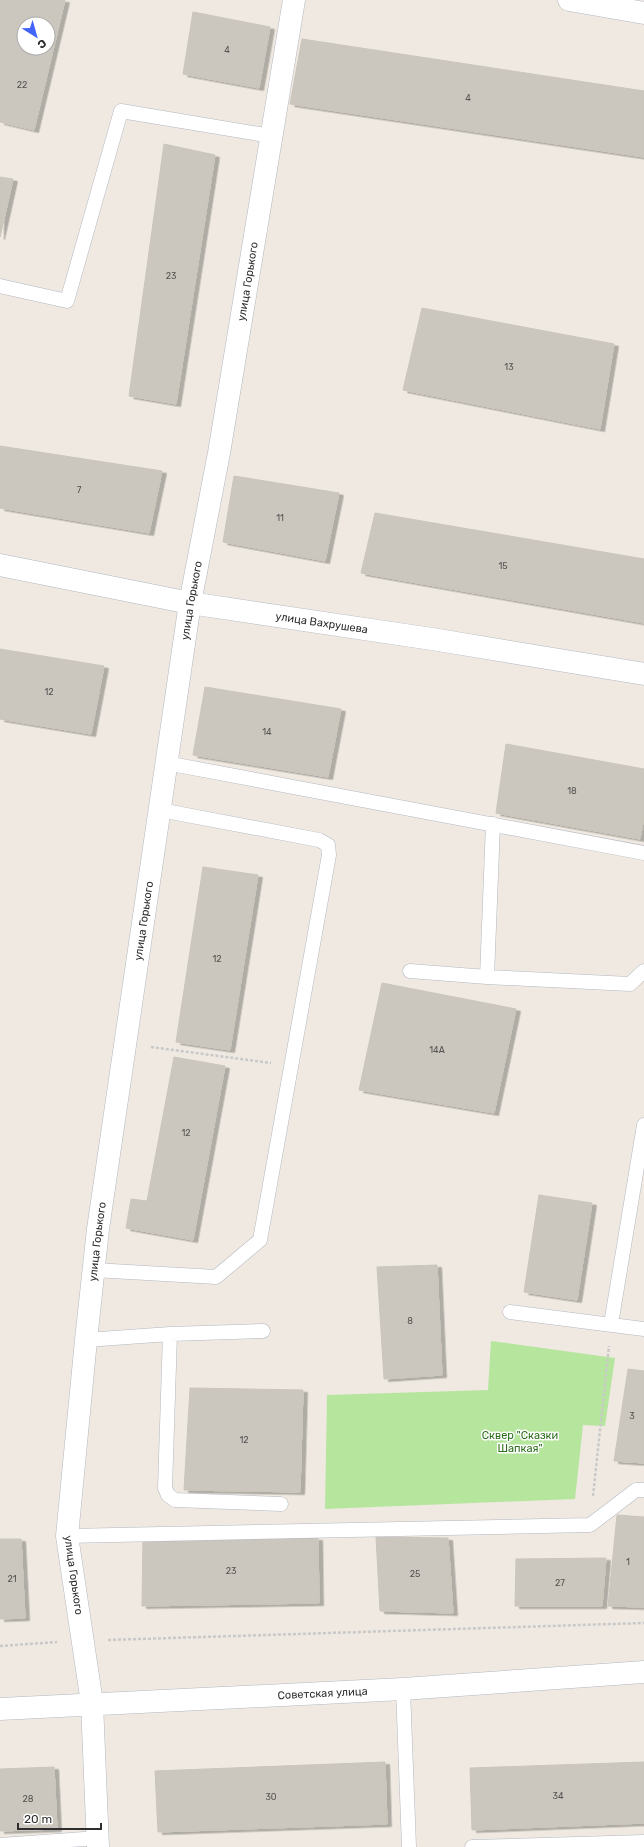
<svg xmlns="http://www.w3.org/2000/svg" width="644" height="1847" font-family="Rubik,sans-serif">
<style>
.green{fill:#b6e59e}
.building{fill:#cbc7bf;stroke:#cbc5ba;fill-rule:evenodd;filter:url(#shadow)}
.lines{fill:none;stroke-linecap:round;stroke-linejoin:round}
.lane-casing{stroke:#b4b7c1;stroke-width:15}
.street-casing{stroke:#b4b7c1;stroke-width:23}
.path{stroke:#c9c9c9;stroke-width:2.5;stroke-dasharray:3 2;stroke-linecap:butt}
.lane{stroke:#fff;stroke-width:14}
.street{stroke:#fff;stroke-width:22}
.labels{text-anchor:middle;stroke-width:3;stroke-linejoin:round;paint-order:stroke}
.number-label{font-size:9px;fill:#555452}
.street-label{font-size:11px;fill:#2e2e2e;stroke:#fff}
.park-label{font-size:11px;fill:#2c6e1b;stroke:#fff}
</style>
<defs>
<filter id="shadow"><feDropShadow dx="4.5" dy="2.5" stdDeviation="0" flood-color="#0004"/></filter>
</defs>
<rect width="100%" height="100%" fill="#efe9e1"/>
<!-- green -->
<path class="green" d="M 491,1341 L 615,1358 L 605,1426 L 583,1425 L 575,1499 L 325,1509 L 327,1395 L 488,1390 Z"/>
<!-- building -->
<path class="building" d="M 0,0 L 65,0 L 34,130 L 0,122 ZM 24,24 L 48,24 L 48,48 L 24,48 Z
M 193,12 L 270,27 L 259,88 L 183,74 Z
M 302,39 L 644,91 L 644,157 L 290,104 Z
M 164,144 L 215,155 L 176,404 L 129,396 Z
M 0,177 L 13,179 L 0,237 Z
M 422,308 L 614,344 L 600,429 L 403,390 Z
M 0,446 L 162,471 L 149,533 L 0,508 Z
M 234,476 L 339,493 L 325,561 L 223,542 Z
M 375,513 L 644,559 L 644,623 L 361,573 Z
M 0,649 L 104,666 L 91,734 L 0,719 Z
M 205,687 L 341,709 L 328,777 L 193,755 Z
M 506,744 L 644,769 L 644,817 L 640,839 L 496,813 Z
M 203,867 L 258,875 L 230,1050 L 176,1042 Z
M 382,983 L 516,1009 L 494,1113 L 359,1090 Z
M 174,1057 L 225,1066 L 193,1240 L 126,1228 L 131,1199 L 147,1201 Z
M 539,1195 L 592,1203 L 577,1300 L 524,1292 Z
M 437,1265 L 442,1375 L 384,1379 L 377,1267 Z
M 628,1369 L 644,1371 L 644,1463 L 614,1461 Z
M 190,1388 L 303,1390 L 300,1492 L 184,1490 Z
M 617,1515 L 644,1517 L 644,1607 L 608,1606 Z
M 143,1536 L 318,1538 L 319,1603 L 142,1606 Z
M 376,1537 L 448,1538 L 453,1613 L 380,1611 Z
M 0,1539 L 21,1539 L 25,1618 L 0,1619 Z
M 606,1558 L 602,1606 L 515,1606 L 516,1559 Z
M 385,1762 L 387,1824 L 158,1832 L 155,1771 Z
M 644,1762 L 644,1823 L 472,1830 L 470,1768 Z
M 54,1767 L 57,1829 L 0,1831 L 0,1769 Z"/>
<g class="lines">
<!-- lane casing -->
<g class="lane-casing">
<path id="lane" d="M 0,286 L 67,301 L 121,111 L 271,136
M 166,763 L 644,853
M 410,971 L 487,977 L 493,824
M 487,977 L 630,984 L 644,971
M 94,1270 L 216,1277 L 260,1240 L 329,855 L 328,845 L 319,840 L 160,810
M 510,1312 L 644,1329
M 611,1324 L 644,1125
M 170,1334 L 165,1488 L 168,1495 L 175,1500 L 281,1504
M 86,1340 L 170,1334 L 263,1331
M 67,1536 L 590,1525 L 636,1490 L 644,1490
M 403,1689 L 409,1847
M 0,1845 L 98,1838
M 472,1847 L 644,1842"/>
</g>
<!-- street casing -->
<g class="street-casing">
<g id="street">
<path d="M 569,0 L 644,13"/>
<path id="s1" d="M 0,565 L 190,603 L 432,639 L 644,674"/>
<path id="s2" d="M 0,1709 L 403,1689 L 644,1672"/>
<path id="s3" d="M 98,1847 L 92,1703 L 67,1536 L 86,1340 L 98,1229 L 190,603 L 219,453 L 294,0"/>
</g>
</g>
<!-- path -->
<path class="path" d="M 151,1047 L 271,1063
M 593,1496 L 609,1346
M 108,1640 L 644,1623
M 0,1646 L 57,1642"/>
<!-- lane -->
<use href="#lane" class="lane"/>
<!-- street -->
<use href="#street" class="street"/>
</g>
<g class="labels">
<!-- number labels -->
<g class="number-label">
<text x="227" y="53">4</text>
<text x="22" y="88">22</text>
<text x="468" y="101">4</text>
<text x="171" y="279">23</text>
<text x="509" y="370">13</text>
<text x="79" y="493">7</text>
<text x="280" y="521">11</text>
<text x="503" y="569">15</text>
<text x="49" y="695">12</text>
<text x="267" y="735">14</text>
<text x="572" y="794">18</text>
<text x="217" y="962">12</text>
<text x="437" y="1053">14А</text>
<text x="186" y="1136">12</text>
<text x="410" y="1324">8</text>
<text x="632" y="1419">3</text>
<text x="244" y="1443">12</text>
<text x="628" y="1565">1</text>
<text x="231" y="1574">23</text>
<text x="415" y="1577">25</text>
<text x="12" y="1582">21</text>
<text x="560" y="1586">27</text>
<text x="558" y="1799">34</text>
<text x="271" y="1800">30</text>
<text x="28" y="1802">28</text>
</g>
<!-- street labels -->
<g class="street-label">
<text dy="4" stroke="none"><textPath href="#s3" startOffset="1581">улица Горького</textPath></text>
<text dy="4" stroke="none"><textPath href="#s3" startOffset="1257">улица Горького</textPath></text>
<text dy="4" stroke="none"><textPath href="#s1" startOffset="327">улица Вахрушева</textPath></text>
<text dy="4" stroke="none"><textPath href="#s3" startOffset="933">улица Горького</textPath></text>
<text dy="4" stroke="none"><textPath href="#s3" startOffset="609">улица Горького</textPath></text>
<text transform="translate(74 1575) rotate(82)" y="4">улица Горького</text>
<text dy="4" stroke="none"><textPath href="#s2" startOffset="323">Советская улица</textPath></text>
</g>
<!-- park labels -->
<g class="park-label">
<text x="520" y="1439">Сквер "Сказки<tspan x="520" dy="13">Шапкая"</tspan></text>
</g>
</g>
<!-- north arrow -->
<g transform="translate(36 36) rotate(143)"><circle r="19" fill="#ffffff" stroke="#ababab"/>
<path d="M0-3L7 15L0 10L-7 15Z" fill="#4264fb"/>
<text y="-6" font-size="11" font-weight="bold" text-anchor="middle" fill="#2e2e2e">С</text>
</g>
<!-- scale -->
<path d="M18 1823v6h83v-6" fill="none" stroke="#2e2e2e" stroke-width="2"/>
<text x="24" y="1823" font-size="12" fill="#2e2e2e" stroke="#ffffff" stroke-width="3" paint-order="stroke">20 m</text>
</svg>
